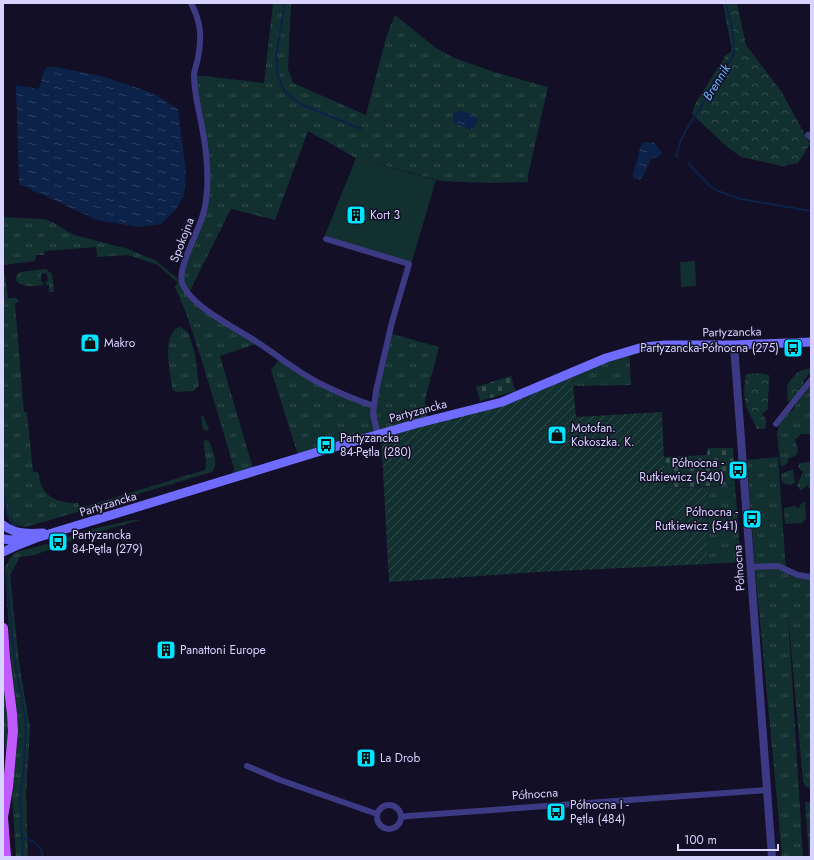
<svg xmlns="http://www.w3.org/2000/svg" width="814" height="860" font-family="Jost,sans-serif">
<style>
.grass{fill:url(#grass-tufts)}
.forest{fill:url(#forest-crowns)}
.cemetery{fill:url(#cemetery-stones)}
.garden{fill:url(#garden-furrows)}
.pitch{fill:#12302f}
.water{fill:url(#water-ripples)}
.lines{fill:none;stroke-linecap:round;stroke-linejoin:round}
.stream{stroke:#0c2248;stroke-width:2}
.minor{stroke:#3d3a85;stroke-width:6}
.tertiary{stroke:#3d3a85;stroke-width:8}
.secondary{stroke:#6f6bff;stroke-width:9}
.primary{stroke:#c25bff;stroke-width:10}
.labels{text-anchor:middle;stroke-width:3;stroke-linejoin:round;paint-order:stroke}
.poi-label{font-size:12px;fill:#d9d4ff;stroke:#130f26;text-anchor:start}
.street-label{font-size:12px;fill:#d9d4ff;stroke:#130f26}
.water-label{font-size:13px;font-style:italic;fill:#62b6ff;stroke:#130f26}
</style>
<defs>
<pattern id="grass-tufts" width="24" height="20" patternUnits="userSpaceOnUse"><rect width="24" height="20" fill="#12302f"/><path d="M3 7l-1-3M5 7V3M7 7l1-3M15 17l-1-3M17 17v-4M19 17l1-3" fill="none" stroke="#344d4e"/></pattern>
<pattern id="forest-crowns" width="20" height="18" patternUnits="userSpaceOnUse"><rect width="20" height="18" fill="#12302f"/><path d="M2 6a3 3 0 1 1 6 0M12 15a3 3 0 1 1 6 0" fill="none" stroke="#344d4e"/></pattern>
<pattern id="cemetery-stones" width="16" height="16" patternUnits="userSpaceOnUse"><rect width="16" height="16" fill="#12302f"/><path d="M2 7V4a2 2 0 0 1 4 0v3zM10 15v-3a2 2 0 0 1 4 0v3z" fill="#344d4e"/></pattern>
<pattern id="garden-furrows" width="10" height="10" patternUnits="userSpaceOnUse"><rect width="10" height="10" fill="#12302f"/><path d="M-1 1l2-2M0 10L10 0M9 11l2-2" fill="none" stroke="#344d4e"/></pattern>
<pattern id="water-ripples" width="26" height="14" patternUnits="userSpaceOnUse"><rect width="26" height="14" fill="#0c2248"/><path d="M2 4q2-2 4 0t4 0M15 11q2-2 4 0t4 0" fill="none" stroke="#2f4163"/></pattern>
</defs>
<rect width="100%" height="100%" fill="#130f26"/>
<!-- grass -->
<path class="grass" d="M 273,3 L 291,3 L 288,69 L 293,83 L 366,115 L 386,38 L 395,15 L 436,48 L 452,57 L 497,73 L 548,87 L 528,175 L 528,182 L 489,183 L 442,181 L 356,158 L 308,131 L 275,220 L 231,209 L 189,293 L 195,300 L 259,343 L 220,356 L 254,472 L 232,479 L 234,468 L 203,364 L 186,313 L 175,287 L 178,283 L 158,265 L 128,255 L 97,257 L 96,247 L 45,251 L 44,255 L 36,255 L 35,261 L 3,265 L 3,217 L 44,219 L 54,223 L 74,235 L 125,248 L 155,260 L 177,278 L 178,282 L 181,278 L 201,223 L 207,177 L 194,75 L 264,83 Z
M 46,269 L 52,274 L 54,292 L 49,292 L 49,285 L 46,285 L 46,281 L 48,281 L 47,273 L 41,274 L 41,282 L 43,282 L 43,285 C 34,286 23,288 16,281 L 17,275 L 20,272 Z
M 3,273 L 5,274 L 8,298 L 17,298 L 19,302 L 15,303 L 24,412 L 27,412 L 33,472 L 38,472 C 41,496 55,503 78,503 L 80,508 L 205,470 C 208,462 203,450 204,441 L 205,440 L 209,441 L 210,443 C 213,453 219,463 212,472 L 50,520 L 25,527 L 16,525 L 15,527 C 7,521 6,512 3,502 Z
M 180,327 L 188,332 L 195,354 L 199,385 L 194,391 L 176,392 L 172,389 L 172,386 C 170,372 161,332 180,327 Z
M 389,333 L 439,347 L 425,400 L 428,421 L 299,458 L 271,370 L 280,358 L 303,374 L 373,406 Z
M 629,351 L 631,385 L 573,386 L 572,373 Z
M 811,383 L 811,431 L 810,434 L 801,434 L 795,440 L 798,450 L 797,455 L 788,459 L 788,463 L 782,467 L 780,464 L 777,433 L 780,422 L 793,409 Z
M 203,415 L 209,429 L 207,431 L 203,430 L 201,416 Z
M 778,457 L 786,570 L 811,577 L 811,789 L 805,786 L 803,781 L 788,614 L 803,857 L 782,857 L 776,789 L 755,569 L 747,460 Z
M 810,462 L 811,462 L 811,491 L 807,485 L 803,489 L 800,490 L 797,485 L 803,472 L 798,467 L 800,463 Z
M 793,469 L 795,483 L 791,485 L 782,483 L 781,474 Z
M 735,485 L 741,562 L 707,564 L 708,487 Z
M 805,501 L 806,519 L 802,523 L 785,524 L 784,508 L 794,506 L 799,508 L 801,504 Z
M 132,520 L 140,520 L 78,538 L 35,555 L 20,557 L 10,575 L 19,663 L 30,728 L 26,795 L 28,857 L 16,857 L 12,796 L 18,735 L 18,724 L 11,664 L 5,567 L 11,557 L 16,552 L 54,542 L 55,544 L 60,542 L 60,541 L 67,538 L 75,533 Z
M 3,682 L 8,727 L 6,757 L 3,714 Z
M 805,802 L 811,802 L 811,857 L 809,857 Z"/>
<!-- forest -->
<path class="forest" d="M 723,3 L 737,3 L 746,45 L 781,91 L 810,144 L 798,163 L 782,166 L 741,157 L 726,146 L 692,114 L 695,104 L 726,55 L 732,51 Z
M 811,368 L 810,372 L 803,382 L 804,386 L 795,397 L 788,402 L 787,386 C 794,375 797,370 811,368 Z
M 759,373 L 769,375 C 770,387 767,398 768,409 L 762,414 C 767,419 767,422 765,429 L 757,429 C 755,422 750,416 747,409 C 743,398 744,385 746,374 Z"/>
<!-- cemetery -->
<path class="cemetery" d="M 511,376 L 515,391 L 480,401 L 476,387 Z
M 708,448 L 733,448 L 735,485 L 665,488 L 663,457 L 707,455 Z"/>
<!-- garden -->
<path class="garden" d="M 572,373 L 576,417 L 662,412 L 665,488 L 708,487 L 707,564 L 538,572 L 389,582 L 381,434 L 502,402 Z"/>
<!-- pitch -->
<path class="pitch" d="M 356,158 L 436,180 L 412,261 L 409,264 L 326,239 L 325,235 Z
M 695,261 L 696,286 L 681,287 L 680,262 Z"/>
<!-- water -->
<path class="water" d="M 51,66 L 105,77 L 155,94 L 178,109 L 186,173 L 184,195 L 176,210 L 161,224 L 138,227 L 97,220 L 19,184 L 16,85 L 37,89 L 40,86 L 44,70 Z
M 457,111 C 465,111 472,113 478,119 L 474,128 L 471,130 L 453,123 L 453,115 Z
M 645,142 L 653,142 L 662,152 L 659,157 L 652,158 L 650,161 L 642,178 L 639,180 L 634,178 L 633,174 L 640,149 L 642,143 Z"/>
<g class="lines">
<!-- stream -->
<path class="stream" d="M 285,3 L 276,56 L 278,77 L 285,92 L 300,104 L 361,129
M 678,157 L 676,156 L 681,140 L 686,130 L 733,56 C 736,39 730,20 726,3
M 688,163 L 711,187 L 718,191 L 741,199 L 811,211
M 3,494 L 8,516 L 15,525
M 7,575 L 9,606 L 15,662 L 26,724 L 24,767 L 20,798 L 23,857
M 20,838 C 33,839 41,844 43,857"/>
<!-- minor -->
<path class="minor" d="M 191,3 C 201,22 202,37 198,58 C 197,64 194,70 194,76 C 194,93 199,110 202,127 C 207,153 210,185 204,211 C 200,229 177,268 182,283 C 192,308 238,329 260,344 C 281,358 300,374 323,385 C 339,393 356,400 374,406
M 808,135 L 811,138
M 326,239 L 409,264 L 392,322 L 376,391 L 373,414 L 378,435
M 776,424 L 811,380
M 751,567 L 778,566 L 798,575 L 811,577
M 247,766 L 280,780 L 377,814
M377 817a12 12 0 1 1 24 0a12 12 0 1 1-24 0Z
M 401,817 L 409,816 L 767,790"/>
<!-- tertiary -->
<path class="tertiary" d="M 734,345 L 772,857"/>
<!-- secondary -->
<path class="secondary" d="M 3,525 C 15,534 28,534 43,533
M 4,539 L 10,540 L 24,538
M 3,552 L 18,545 L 36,538 L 324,450 L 415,424 L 502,402 L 606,358 L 643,347 L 666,345 L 734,345 L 811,342"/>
<!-- primary -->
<path class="primary" d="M 3,628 L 5,657 L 12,714 L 13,731 L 8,787 L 3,817 L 6,857"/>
</g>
<!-- icons -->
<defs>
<g id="building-square" transform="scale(1)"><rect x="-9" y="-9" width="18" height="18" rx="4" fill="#00e5ff" stroke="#130f26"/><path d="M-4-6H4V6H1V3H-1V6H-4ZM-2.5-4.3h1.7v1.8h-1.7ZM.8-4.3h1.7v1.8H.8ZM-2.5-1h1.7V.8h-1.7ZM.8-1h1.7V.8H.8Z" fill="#111"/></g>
<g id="shop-square" transform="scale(1)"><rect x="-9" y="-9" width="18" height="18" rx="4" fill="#00e5ff" stroke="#130f26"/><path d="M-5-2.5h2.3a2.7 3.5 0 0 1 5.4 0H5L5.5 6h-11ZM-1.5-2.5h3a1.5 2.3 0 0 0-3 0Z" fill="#111"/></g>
<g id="bus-square" transform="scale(1)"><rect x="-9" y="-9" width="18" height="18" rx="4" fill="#00e5ff" stroke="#130f26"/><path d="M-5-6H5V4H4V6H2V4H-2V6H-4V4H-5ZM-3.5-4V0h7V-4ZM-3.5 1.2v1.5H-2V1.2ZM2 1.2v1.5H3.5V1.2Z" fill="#111"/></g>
</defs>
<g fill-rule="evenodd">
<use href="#building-square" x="356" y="215"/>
<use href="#shop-square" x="90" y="343"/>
<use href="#bus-square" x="793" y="348"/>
<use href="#shop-square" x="557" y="435"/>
<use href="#bus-square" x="326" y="445"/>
<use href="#bus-square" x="738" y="470"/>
<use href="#bus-square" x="752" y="519"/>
<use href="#bus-square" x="58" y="542"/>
<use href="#building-square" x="166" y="650"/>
<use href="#building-square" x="366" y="758"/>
<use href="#bus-square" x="556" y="812"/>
</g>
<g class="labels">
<!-- poi labels -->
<g class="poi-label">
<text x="370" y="219">Kort 3</text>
<text x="104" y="347">Makro</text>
<text x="779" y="352" text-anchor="end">Partyzancka-Północna (275)</text>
<text x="571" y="432">Motofan.<tspan x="571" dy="14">Kokoszka. K.</tspan></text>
<text x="340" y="442">Partyzancka<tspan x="340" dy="14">84-Pętla (280)</tspan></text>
<text x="724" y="467" text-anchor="end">Północna -<tspan x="724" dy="14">Rutkiewicz (540)</tspan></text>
<text x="738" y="516" text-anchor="end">Północna -<tspan x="738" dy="14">Rutkiewicz (541)</tspan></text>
<text x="72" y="539">Partyzancka<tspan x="72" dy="14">84-Pętla (279)</tspan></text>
<text x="180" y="654">Panattoni Europe</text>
<text x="380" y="762">La Drob</text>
<text x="570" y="809">Północna I -<tspan x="570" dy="14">Pętla (484)</tspan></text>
</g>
<!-- street labels -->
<g class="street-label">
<text transform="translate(182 240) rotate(-69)" y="4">Spokojna</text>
<text transform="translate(732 332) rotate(-1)" y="4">Partyzancka</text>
<text transform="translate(418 411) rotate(-15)" y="4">Partyzancka</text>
<text transform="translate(108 504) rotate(-17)" y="4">Partyzancka</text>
<text transform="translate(739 568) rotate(-94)" y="4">Północna</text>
<text transform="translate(535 794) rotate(-4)" y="4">Północna</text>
</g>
<!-- water labels -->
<g class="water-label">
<text transform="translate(716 82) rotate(-58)" y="5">Brennik</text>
</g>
</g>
<!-- border -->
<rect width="814" height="860" fill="none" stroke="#d9d4ff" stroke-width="8"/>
<!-- scale -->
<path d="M678 844v6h100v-6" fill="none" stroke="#d9d4ff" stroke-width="2"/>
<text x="684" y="844" font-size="12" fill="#d9d4ff" stroke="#130f26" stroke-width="3" paint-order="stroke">100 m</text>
</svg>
